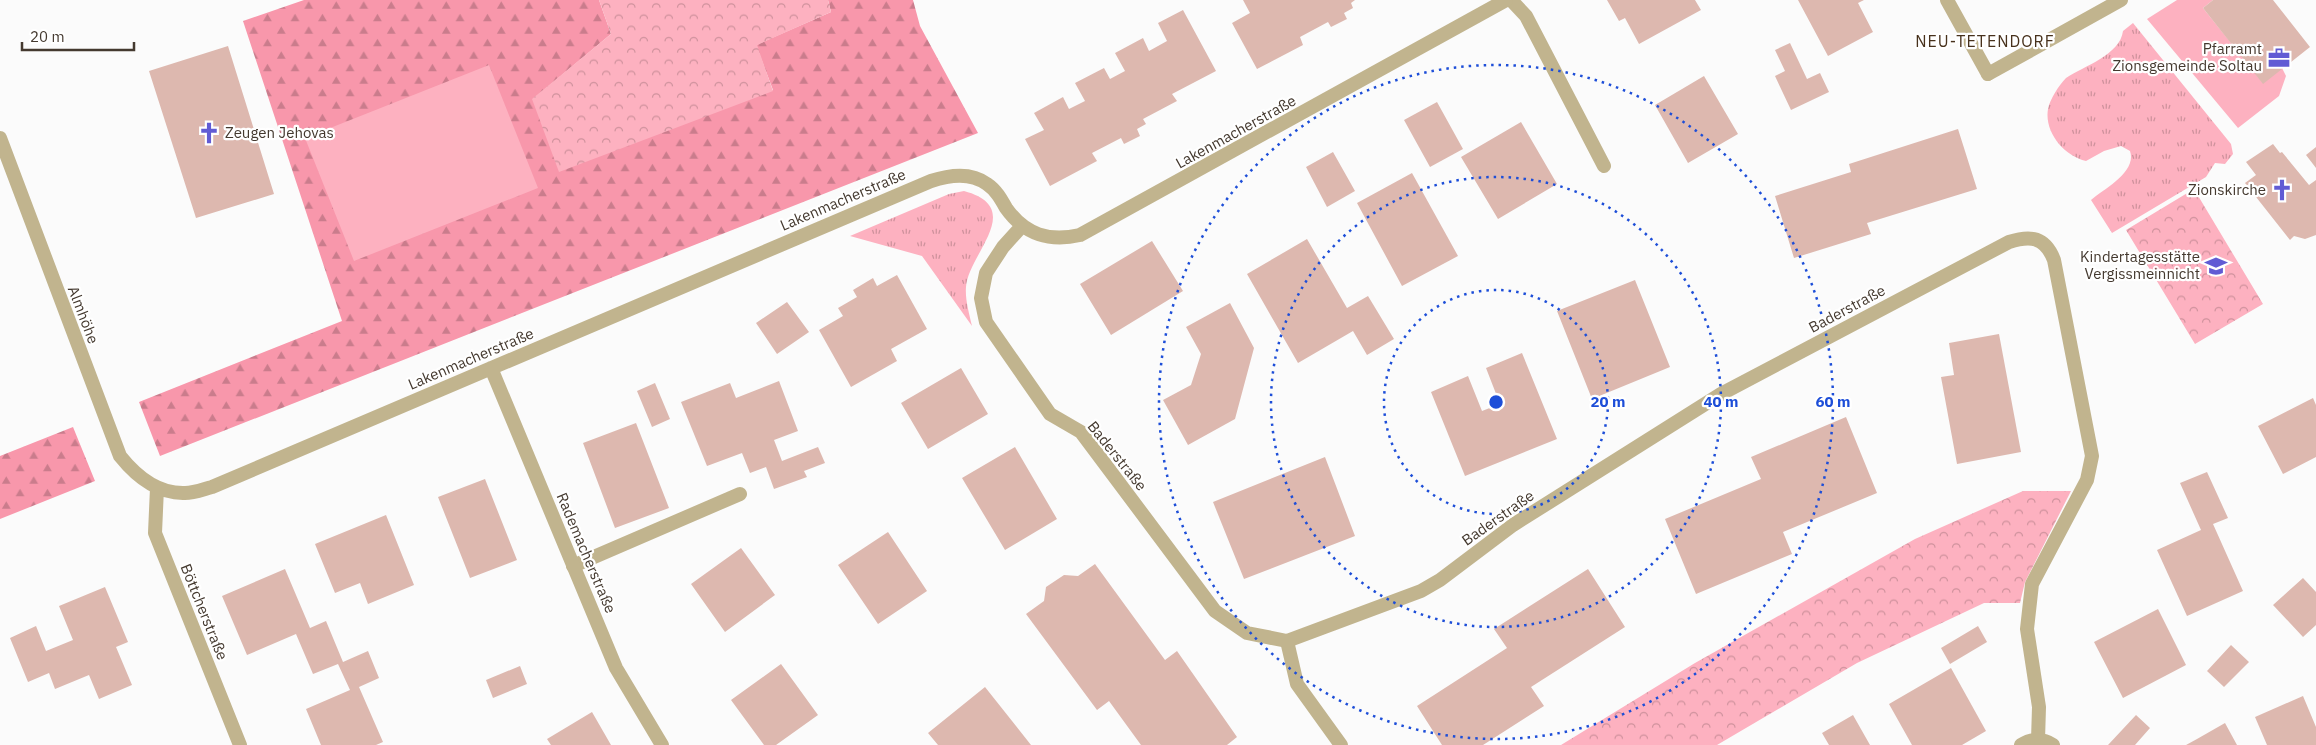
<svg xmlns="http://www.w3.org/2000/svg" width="2316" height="745" font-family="'IBM Plex Sans',sans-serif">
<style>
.grass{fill:url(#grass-tufts)}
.forest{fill:url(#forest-firs)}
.park{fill:url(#park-crowns)}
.garden{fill:#fdb1c0}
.building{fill:#ddb8af}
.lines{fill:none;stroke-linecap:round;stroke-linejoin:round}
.service{stroke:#c1b48e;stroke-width:14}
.minor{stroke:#c1b48e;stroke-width:14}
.ring{fill:none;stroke:#1d4ed8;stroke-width:2.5;stroke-dasharray:2.5 5}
.labels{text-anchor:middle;stroke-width:4.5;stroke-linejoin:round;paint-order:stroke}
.poi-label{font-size:15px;fill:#44392f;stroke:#fff;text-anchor:end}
.street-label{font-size:15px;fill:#44392f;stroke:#fff}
.neighbourhood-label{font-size:16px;letter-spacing:1px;fill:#47311c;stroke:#fff}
.centre{fill:#1d4ed8;stroke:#fff;stroke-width:2.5}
.ring-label{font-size:15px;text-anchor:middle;font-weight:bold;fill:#1d4ed8;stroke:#fff;stroke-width:4.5;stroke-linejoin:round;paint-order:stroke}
</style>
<defs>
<pattern id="grass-tufts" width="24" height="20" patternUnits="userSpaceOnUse" patternTransform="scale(1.25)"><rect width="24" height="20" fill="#fdb1c0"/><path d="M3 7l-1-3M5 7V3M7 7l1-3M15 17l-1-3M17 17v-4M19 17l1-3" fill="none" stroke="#ce919c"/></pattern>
<pattern id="forest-firs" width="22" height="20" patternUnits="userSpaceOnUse" patternTransform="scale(1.25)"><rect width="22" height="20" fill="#f897ab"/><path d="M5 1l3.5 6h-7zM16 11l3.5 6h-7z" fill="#ca7c8c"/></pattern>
<pattern id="park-crowns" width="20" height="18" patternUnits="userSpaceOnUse" patternTransform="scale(1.25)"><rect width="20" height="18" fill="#fdb1c0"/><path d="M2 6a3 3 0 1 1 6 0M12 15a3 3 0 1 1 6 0" fill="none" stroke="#ce919c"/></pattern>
</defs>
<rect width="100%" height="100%" fill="#fbfbfb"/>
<!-- grass -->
<path class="grass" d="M 2133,23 L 2231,144 L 2233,154 L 2225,164 L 2215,163 L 2206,177 L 2112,233 L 2091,200 C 2105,188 2137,172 2130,151 L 2121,146 L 2104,151 L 2086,161 C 2064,156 2044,132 2048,109 C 2050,99 2059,85 2066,78 C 2084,66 2120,55 2123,31 Z
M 964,191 C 1027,208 968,254 966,287 C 965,299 969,313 972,326 L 922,256 L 850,236 L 949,194 Z"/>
<!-- forest -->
<path class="forest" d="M 304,0 L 599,0 L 611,34 L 533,99 L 773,90 L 756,45 L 831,12 L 828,0 L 913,0 L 920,26 L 978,133 L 160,456 L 139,402 L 342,321 L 243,21 Z
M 73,427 L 95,481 L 0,519 L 0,456 Z"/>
<!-- park -->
<path class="park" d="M 599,0 L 828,0 L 831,12 L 757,45 L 773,91 L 559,172 L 532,99 L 611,34 Z
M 2194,189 L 2263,304 L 2195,344 L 2126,230 Z
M 2023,491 L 2071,491 L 2025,582 L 2020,603 L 1984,603 L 1857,663 L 1717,745 L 1561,745 L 1695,663 L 1915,539 Z"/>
<!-- garden -->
<path class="garden" d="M 2177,0 L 2213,0 L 2203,8 L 2263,83 L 2282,68 L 2286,76 L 2279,96 L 2238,128 L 2147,19 Z
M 489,65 L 538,188 L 354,261 L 305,138 Z"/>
<!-- building -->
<path class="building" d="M 1243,0 L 1355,0 L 1351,3 L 1353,8 L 1344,13 L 1347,19 L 1331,27 L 1328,22 L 1300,37 L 1303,45 L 1257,69 L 1232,23 L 1250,13 Z
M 1607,0 L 1695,0 L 1701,10 L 1639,44 L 1625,18 L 1619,21 Z
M 1798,0 L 1864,0 L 1858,3 L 1873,32 L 1828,56 Z
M 2213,0 L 2273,0 L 2310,47 L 2263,84 L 2203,8 Z
M 1183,10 L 1216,71 L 1172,94 L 1177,101 L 1143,119 L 1146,124 L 1137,129 L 1140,136 L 1124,144 L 1121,138 L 1092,153 L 1097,161 L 1050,186 L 1025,139 L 1044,130 L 1034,113 L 1063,97 L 1069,109 L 1085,101 L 1075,83 L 1104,68 L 1110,79 L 1125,71 L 1115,53 L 1143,38 L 1149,51 L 1167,41 L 1158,23 Z
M 1790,43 L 1807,79 L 1820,73 L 1829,92 L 1791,110 L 1775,76 L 1785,71 L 1775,50 Z
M 228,46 L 274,194 L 196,218 L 149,71 Z
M 1704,76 L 1738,134 L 1688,163 L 1655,105 Z
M 1437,102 L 1463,149 L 1430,167 L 1404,120 Z
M 1521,122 L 1557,184 L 1498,219 L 1461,157 Z
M 1958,129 L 1977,189 L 1867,223 L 1871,234 L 1794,258 L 1775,196 L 1851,172 L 1849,164 Z
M 2273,144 L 2280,153 L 2282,152 L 2309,185 L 2316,180 L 2316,235 L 2305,239 L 2294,236 L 2290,240 L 2245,183 L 2256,175 L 2246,162 Z
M 2316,147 L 2316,168 L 2306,155 Z
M 1333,152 L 1355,191 L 1327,207 L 1306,167 Z
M 1412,173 L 1458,256 L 1402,286 L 1357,203 Z
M 1307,239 L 1347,308 L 1368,296 L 1394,339 L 1367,355 L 1353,331 L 1298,363 L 1247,274 Z
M 1152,241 L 1183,291 L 1111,335 L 1080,284 Z
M 897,275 L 927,329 L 891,349 L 897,361 L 851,387 L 819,330 L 843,316 L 838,308 L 857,297 L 853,290 L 873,278 L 877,286 Z
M 1635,280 L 1670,367 L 1592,399 L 1557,311 Z
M 787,302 L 809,332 L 777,354 L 756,323 Z
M 1230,303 L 1254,348 L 1235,419 L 1188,445 L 1163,400 L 1191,385 L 1201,354 L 1186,327 Z
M 1999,334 L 2021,452 L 1957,464 L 1941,377 L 1954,375 L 1949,343 Z
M 1522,353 L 1557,439 L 1465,476 L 1431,392 L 1468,376 L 1482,411 L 1500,404 L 1486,368 Z
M 961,368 L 988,414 L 928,449 L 901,403 Z
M 779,381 L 798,431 L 774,440 L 782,461 L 818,447 L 825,463 L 804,471 L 807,477 L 774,489 L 766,467 L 750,473 L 742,453 L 707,466 L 681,402 L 730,383 L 736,398 Z
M 655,383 L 670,419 L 652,427 L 637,391 Z
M 2313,398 L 2316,405 L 2316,457 L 2283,474 L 2258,426 Z
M 1846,417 L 1877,493 L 1783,532 L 1792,554 L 1696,594 L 1665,519 L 1761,479 L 1751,457 Z
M 636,423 L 669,508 L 615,528 L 583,443 Z
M 1015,447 L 1057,519 L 1005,550 L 962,478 Z
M 1325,457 L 1355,536 L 1244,579 L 1213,502 Z
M 2207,472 L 2228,518 L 2213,524 L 2243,591 L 2187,616 L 2157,550 L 2201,530 L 2180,483 Z
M 485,479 L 517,560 L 470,578 L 438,497 Z
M 386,515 L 414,585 L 368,604 L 360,583 L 335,593 L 315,544 Z
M 888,532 L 927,591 L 878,624 L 838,565 Z
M 741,548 L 775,595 L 725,632 L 691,584 Z
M 1095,564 L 1165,660 L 1177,651 L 1237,737 L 1227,745 L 1141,745 L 1109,701 L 1097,710 L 1026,614 L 1044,601 L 1046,587 L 1064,575 L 1078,576 Z
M 285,569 L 310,628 L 326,621 L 343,662 L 368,651 L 379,678 L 359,687 L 383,742 L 376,745 L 321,745 L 306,709 L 350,690 L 338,664 L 313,674 L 296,634 L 247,655 L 222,596 Z
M 1588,569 L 1625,627 L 1531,687 L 1544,706 L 1483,745 L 1442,745 L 1417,706 L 1507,648 L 1494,629 Z
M 2303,578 L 2316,592 L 2316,625 L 2303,637 L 2273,605 Z
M 105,587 L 128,642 L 116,647 L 132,685 L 99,699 L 89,675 L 55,689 L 49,673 L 28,682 L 10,638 L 36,626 L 46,651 L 73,640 L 59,606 Z
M 2158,609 L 2186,665 L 2123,698 L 2094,642 Z
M 1978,626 L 1987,642 L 1950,664 L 1941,648 Z
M 2231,645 L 2249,662 L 2224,687 L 2207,671 Z
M 781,664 L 818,715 L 776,745 L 764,745 L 731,700 Z
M 520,666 L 527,684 L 493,698 L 486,680 Z
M 1951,668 L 1986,731 L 1962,745 L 1912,745 L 1889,704 Z
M 985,687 L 1031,745 L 938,745 L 928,733 Z
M 2303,696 L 2316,727 L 2316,745 L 2267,745 L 2255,717 Z
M 592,712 L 611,745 L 551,745 L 547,739 Z
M 1853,715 L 1870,745 L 1829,745 L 1822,733 Z
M 2136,715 L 2150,728 L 2135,745 L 2108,745 Z
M 2225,723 L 2237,745 L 2186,745 L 2197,739 Z"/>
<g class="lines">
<!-- service -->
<path class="service" d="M 1511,0 L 1526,16 L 1604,166
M 1988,74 L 2121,0
M 573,566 L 740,494
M 1287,641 L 1297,684 L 1341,745"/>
<!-- minor -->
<path class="minor" d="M 1947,0 L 1988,74
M 0,138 L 120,456 C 136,476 157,494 185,493 C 194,493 204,489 212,487 L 931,181 C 949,175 971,172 987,184 C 996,190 1001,199 1006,208 C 1025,235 1049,242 1080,235 L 1506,0
M 1022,226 L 1003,247 L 986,273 L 981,298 L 986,322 L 1050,414 L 1081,432 L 1215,611 L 1247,633 L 1287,641 L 1421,591 L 1440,580 L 1513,525 L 1721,394 L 2009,242 C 2031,235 2045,237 2054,260 L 2092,456 L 2087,480 L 2032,584 L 2027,629 L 2039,707 L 2038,740
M 491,368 L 616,668 L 662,745
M 157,488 L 155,533 L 240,745
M 2021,745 C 2031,738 2043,738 2053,745"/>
</g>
<!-- distance rings -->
<g class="ring">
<circle cx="1496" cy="402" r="112"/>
<circle cx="1496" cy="402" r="225"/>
<circle cx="1496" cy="402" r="337"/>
</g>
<!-- icons -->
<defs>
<g id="office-bare" transform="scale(1.725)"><path d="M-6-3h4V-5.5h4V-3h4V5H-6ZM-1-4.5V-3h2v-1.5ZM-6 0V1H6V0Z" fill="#615bd4" stroke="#fff" stroke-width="2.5" paint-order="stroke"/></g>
<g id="church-bare" transform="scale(1.725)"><path d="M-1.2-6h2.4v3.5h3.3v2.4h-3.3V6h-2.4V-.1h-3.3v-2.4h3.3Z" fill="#615bd4" stroke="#fff" stroke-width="2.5" paint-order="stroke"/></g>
<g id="school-bare" transform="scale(1.725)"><path d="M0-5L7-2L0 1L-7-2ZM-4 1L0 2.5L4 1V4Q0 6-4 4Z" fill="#615bd4" stroke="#fff" stroke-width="2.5" paint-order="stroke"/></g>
</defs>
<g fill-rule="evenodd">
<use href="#office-bare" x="2279" y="58"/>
<use href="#church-bare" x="209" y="133"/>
<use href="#church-bare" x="2282" y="190"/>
<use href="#school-bare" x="2216" y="266"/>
</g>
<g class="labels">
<!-- poi labels -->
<g class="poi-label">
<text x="2262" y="54">Pfarramt<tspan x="2262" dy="17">Zionsgemeinde Soltau</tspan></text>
<text x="225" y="138" text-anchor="start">Zeugen Jehovas</text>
<text x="2266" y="195">Zionskirche</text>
<text x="2200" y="262">Kindertagesstätte<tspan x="2200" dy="17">Vergissmeinnicht</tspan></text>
</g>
<!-- street labels -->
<g class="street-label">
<text transform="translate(1236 132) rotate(-29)" y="5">Lakenmacherstraße</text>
<text transform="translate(843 200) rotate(-23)" y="5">Lakenmacherstraße</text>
<text transform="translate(1847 309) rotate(-28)" y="5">Baderstraße</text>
<text transform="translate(83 315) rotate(69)" y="5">Almhöhe</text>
<text transform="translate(471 359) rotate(-23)" y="5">Lakenmacherstraße</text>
<text transform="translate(1117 456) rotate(51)" y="5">Baderstraße</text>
<text transform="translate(1498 518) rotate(-35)" y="5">Baderstraße</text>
<text transform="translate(586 553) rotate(67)" y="5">Rademacherstraße</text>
<text transform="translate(204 612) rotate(68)" y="5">Böttcherstraße</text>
</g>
<!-- neighbourhood labels -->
<g class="neighbourhood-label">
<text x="1985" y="47">NEU-TETENDORF</text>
</g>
</g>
<circle cx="1496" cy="402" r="8" class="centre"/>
<g class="ring-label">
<text x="1608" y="407">20 m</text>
<text x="1721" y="407">40 m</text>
<text x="1833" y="407">60 m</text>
</g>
<!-- scale -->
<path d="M22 42v8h112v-8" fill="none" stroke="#44392f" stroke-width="2.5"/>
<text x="30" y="42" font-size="15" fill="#44392f" stroke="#ffffff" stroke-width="4" paint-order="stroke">20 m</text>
</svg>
